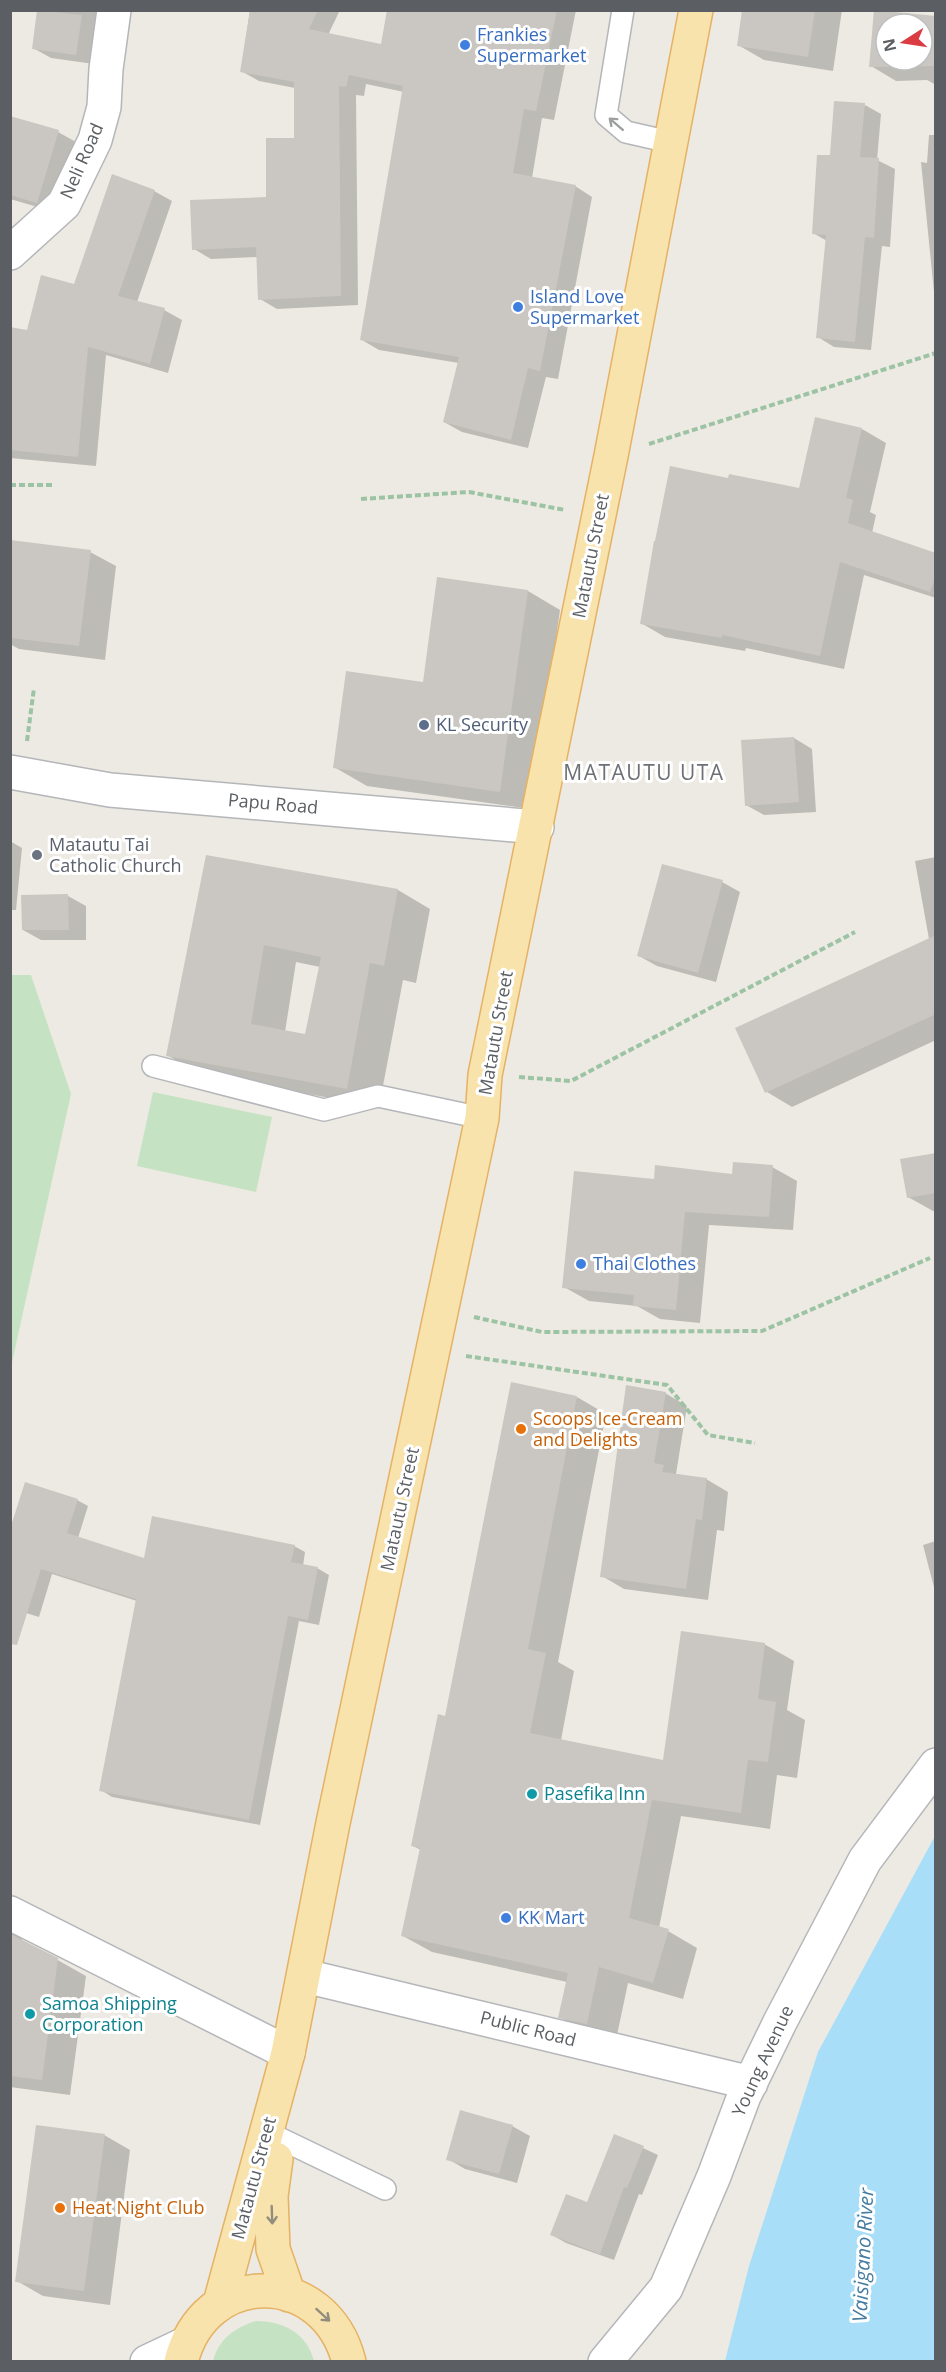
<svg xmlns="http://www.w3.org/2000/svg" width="946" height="2372" font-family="'Open Sans',sans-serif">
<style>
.green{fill:#c5e2c2}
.water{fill:#a9def8}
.shadow{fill:#0003;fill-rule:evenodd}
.building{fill:#cac7c2;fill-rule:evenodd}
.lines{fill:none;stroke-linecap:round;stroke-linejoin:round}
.lane-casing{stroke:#b4b6b9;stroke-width:24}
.street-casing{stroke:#b4b6b9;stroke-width:36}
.secondary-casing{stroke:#b2b6ba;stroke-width:36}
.primary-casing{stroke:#e5b264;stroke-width:36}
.path{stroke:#9cc3a3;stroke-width:4;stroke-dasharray:6 3;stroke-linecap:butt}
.lane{stroke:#fff;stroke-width:21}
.street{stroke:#fff;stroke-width:33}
.secondary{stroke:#fff;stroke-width:33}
.primary{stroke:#f8e3ad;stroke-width:33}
.oneway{stroke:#9d9fa1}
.oneway2{stroke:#928d7d}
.shop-dot{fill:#3f7fe0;stroke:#fff;stroke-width:2}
.service-dot{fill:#5c6f8a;stroke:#fff;stroke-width:2}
.worship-dot{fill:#6b7280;stroke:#fff;stroke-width:2}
.food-dot{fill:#e8710a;stroke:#fff;stroke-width:2}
.culture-dot{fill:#0f9aa8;stroke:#fff;stroke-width:2}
.labels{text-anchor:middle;stroke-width:6;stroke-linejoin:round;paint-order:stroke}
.shop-label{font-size:18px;fill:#366cbe;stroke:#fff;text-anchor:start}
.street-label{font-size:18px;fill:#5b5f63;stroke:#fff}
.service-label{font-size:18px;fill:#4e5e75;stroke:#fff;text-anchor:start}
.worship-label{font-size:18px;fill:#5b616d;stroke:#fff;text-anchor:start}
.food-label{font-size:18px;fill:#c56008;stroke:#fff;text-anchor:start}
.culture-label{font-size:18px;fill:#0d838f;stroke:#fff;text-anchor:start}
.water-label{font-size:20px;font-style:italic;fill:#447ba0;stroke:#fff}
.quarter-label{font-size:21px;letter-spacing:1.5px;fill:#6d7175;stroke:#fff}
</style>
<rect width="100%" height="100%" fill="#edeae3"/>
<!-- green -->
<path class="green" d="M 11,975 L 31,975 L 71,1094 L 11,1367 Z
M 153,1092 L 272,1117 L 256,1192 L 137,1166 Z
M 256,2321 C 283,2321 307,2333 314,2361 L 213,2361 C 219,2339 234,2328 256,2321 Z"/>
<!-- water -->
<path class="water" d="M 935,1836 L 935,2361 L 725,2361 L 749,2266 L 818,2052 Z"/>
<!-- shadow -->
<path class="shadow" d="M 40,10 L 103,10 L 94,64 L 51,58 L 33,48 Z
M 250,10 L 340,10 L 328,35 L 382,46 L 389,10 L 576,10 L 554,120 L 542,118 L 532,178 L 575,186 L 592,197 L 558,379 L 546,377 L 528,448 L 462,432 L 444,422 L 459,363 L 379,350 L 362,340 L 404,92 L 366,84 L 364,96 L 356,95 L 358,305 L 277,309 L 260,299 L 258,257 L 211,259 L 194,249 L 268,198 L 296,140 L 295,88 L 259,81 L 241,71 Z
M 744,10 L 842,10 L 833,71 L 764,60 L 738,45 Z
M 876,12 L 936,18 L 936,85 L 927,80 L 896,81 L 871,66 ZM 886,24 L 922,24 L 922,60 L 886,60 Z
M 865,105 L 881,114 L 877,160 L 895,169 L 890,247 L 882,246 L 871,350 L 834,347 L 818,337 L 827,241 L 813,233 L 831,157 Z
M 10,131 L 58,132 L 76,142 L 55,212 L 10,199 Z
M 929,135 L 936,135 L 936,312 L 921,162 L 927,163 Z
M 154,191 L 172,201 L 137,302 L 164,310 L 182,320 L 168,373 L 106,355 L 96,466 L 10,458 L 10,328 L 28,332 L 75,286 Z
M 862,429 L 886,443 L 870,512 L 876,515 L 872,533 L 936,554 L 936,598 L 864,575 L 844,669 L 746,648 L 745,651 L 665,637 L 641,623 L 729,480 L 800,490 Z
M 10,542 L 90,552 L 116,566 L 105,660 L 19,649 L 10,644 Z
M 528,591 L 560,610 L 532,809 L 367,786 L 334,767 Z
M 794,738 L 812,749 L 816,812 L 764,815 L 746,805 L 743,742 Z
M 10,841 L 22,848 L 16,910 L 10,910 Z
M 207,857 L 398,890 L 430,909 L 416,983 L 403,980 L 379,1107 L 200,1074 L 167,1055 ZM 296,962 L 320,967 L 306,1036 L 285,1032 Z
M 936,857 L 936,1040 L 792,1107 L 767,1092 L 737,1029 L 929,939 L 915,861 Z
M 722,882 L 740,892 L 716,982 L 657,966 L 639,956 Z
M 68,896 L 86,906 L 86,940 L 41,940 L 23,930 Z
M 936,1154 L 936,1211 L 933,1211 L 908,1197 Z
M 772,1167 L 797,1181 L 793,1230 L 709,1225 L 700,1323 L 660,1319 L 637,1306 L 589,1301 L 564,1287 L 655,1181 L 734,1175 Z
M 665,1393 L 687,1406 L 676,1474 L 706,1479 L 728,1492 L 724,1531 L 717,1530 L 708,1600 L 624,1589 L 602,1576 Z
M 577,1397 L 606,1414 L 558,1662 L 574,1671 L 561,1740 L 665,1761 L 764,1644 L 794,1661 L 787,1710 L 805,1720 L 797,1778 L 777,1775 L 770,1829 L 681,1816 L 659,1928 L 668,1931 L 697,1948 L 683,1999 L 628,1983 L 616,2040 L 589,2034 L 560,2017 L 567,1982 L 432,1952 L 403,1936 L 421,1850 L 413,1846 L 447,1717 Z
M 77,1500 L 88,1506 L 78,1538 L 145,1560 L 294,1546 L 305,1552 L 303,1566 L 317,1568 L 329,1575 L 319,1625 L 299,1621 L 260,1825 L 112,1797 L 101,1790 L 137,1601 L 52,1574 L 39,1617 L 10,1608 Z
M 936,1541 L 936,1595 L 923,1545 Z
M 10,1925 L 20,1930 L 22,1940 L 86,1976 L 70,2095 L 10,2087 Z
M 512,2126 L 530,2136 L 517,2183 L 465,2169 L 448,2159 Z
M 104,2135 L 130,2150 L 110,2305 L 43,2296 L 17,2281 Z
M 615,2135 L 658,2155 L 642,2195 L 639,2194 L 614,2260 L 566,2243 L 552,2235 L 588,2204 Z"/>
<!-- building -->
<path class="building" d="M 37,10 L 82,15 L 76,55 L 32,49 Z
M 250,10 L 318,10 L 309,29 L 381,44 L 387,10 L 557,10 L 536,111 L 524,109 L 513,173 L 576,185 L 540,371 L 528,368 L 511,440 L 443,422 L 459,357 L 360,340 L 403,86 L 349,75 L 346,87 L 339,86 L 341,296 L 258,300 L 256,247 L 192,250 L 190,200 L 266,197 L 266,138 L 294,138 L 294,82 L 240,72 Z
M 742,10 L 815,10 L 808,57 L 737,46 Z
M 874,10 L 936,16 L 936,66 L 869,67 ZM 886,24 L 922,24 L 922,60 L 886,60 Z
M 834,101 L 865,103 L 860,157 L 879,158 L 874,238 L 865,237 L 855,342 L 816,338 L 826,235 L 812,234 L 817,155 L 830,155 Z
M 10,116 L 59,130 L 37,203 L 10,195 Z
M 112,174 L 155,190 L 118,296 L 165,308 L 150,364 L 88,347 L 78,457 L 10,450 L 10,327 L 27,330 L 41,275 L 74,284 Z
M 815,417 L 862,428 L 846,498 L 853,500 L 848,523 L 936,553 L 936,575 L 930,592 L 840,562 L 820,656 L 722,635 L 722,638 L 640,624 L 654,541 L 655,541 L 670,466 L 728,478 L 729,474 L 799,488 Z
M 10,540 L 91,550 L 79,646 L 10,638 Z
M 437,577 L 528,590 L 500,792 L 333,768 L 346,671 L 423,682 Z
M 794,737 L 799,802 L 745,806 L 741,740 Z
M 206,855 L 398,889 L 384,966 L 370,963 L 347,1089 L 166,1056 ZM 264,945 L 321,957 L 305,1034 L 251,1024 Z
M 662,864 L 723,880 L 698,973 L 637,956 Z
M 68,894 L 69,930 L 22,930 L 21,895 Z
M 936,935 L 936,1014 L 765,1093 L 735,1028 Z
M 936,1153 L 936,1193 L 907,1198 L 900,1159 Z
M 733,1162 L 773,1165 L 769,1217 L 685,1212 L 676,1310 L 633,1306 L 634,1295 L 562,1288 L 574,1171 L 654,1179 L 655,1165 L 732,1174 Z
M 511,1382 L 577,1396 L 528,1649 L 546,1653 L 530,1733 L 663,1760 L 681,1631 L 765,1643 L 758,1699 L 776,1702 L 768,1762 L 748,1760 L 741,1813 L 652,1800 L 629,1918 L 669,1929 L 653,1983 L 599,1967 L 587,2024 L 558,2018 L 568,1973 L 401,1936 L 420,1848 L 411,1846 L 438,1714 L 445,1716 Z
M 626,1385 L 666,1392 L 654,1463 L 664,1465 L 662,1472 L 707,1478 L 702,1520 L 696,1519 L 686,1589 L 600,1577 Z
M 25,1482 L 78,1499 L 67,1533 L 144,1558 L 152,1516 L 295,1545 L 291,1562 L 318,1567 L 308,1620 L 288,1616 L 249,1820 L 99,1791 L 136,1599 L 41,1569 L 17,1645 L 10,1644 L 10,1529 Z
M 10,1934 L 58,1958 L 42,2080 L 10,2076 Z
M 460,2110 L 513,2125 L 499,2174 L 446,2160 Z
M 36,2125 L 105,2134 L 84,2291 L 15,2282 Z
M 614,2134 L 644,2146 L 627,2188 L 624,2187 L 600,2254 L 550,2235 L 566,2194 L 587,2202 Z"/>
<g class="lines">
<!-- lane casing -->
<g class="lane-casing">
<path id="lane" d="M 623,10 L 606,115 L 626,132 L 670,142
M 153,1066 L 324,1110 L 378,1096 L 482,1118
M 279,2138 L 385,2189"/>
</g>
<!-- street casing -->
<g class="street-casing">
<path id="street" d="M 10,253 L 64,204 L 95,140 L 104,107 L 106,69 L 114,10
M 10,772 L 110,790 L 537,827
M 10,1913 L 288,2053
M 305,1976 L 751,2083
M 605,2362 L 666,2288 L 714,2176 L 744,2096 L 780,2022 L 865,1860 L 936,1765"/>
</g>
<!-- secondary casing -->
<g class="secondary-casing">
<path id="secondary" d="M 147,2362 L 185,2344"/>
</g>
<!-- primary casing -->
<g class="primary-casing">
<path id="primary" d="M 276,2159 L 271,2196 L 273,2249 L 289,2295
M 220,2303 L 288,2053 L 333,1823 L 482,1118 L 485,1075 L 611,456 L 696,10
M 181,2362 C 204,2267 325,2267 349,2362"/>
</g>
<!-- path -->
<path class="path" d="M 649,444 L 936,353
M 10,485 L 55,485
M 361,499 L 469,492 L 565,510
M 27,741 L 34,688
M 519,1077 L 571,1081 L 855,932
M 474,1317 L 542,1332 L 762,1331 L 930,1258
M 466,1356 L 667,1385 L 708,1435 L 755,1443"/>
<!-- lane -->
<use href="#lane" class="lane"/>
<!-- street -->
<use href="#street" class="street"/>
<!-- secondary -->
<use href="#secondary" class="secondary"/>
<!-- primary -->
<use href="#primary" class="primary"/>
</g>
<!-- one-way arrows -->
<defs><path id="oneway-shaft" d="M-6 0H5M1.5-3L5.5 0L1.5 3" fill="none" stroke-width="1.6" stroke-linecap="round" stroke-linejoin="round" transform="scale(1.5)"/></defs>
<use class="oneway" href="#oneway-shaft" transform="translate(616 124) rotate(-139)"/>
<g class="oneway2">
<use href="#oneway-shaft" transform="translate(272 2215) rotate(88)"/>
<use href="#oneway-shaft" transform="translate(323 2315) rotate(42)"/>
</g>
<!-- markers -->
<g class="shop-dot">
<circle cx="465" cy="45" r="6"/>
<circle cx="518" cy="307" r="6"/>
<circle cx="581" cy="1264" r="6"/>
<circle cx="506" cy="1918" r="6"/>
</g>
<circle class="service-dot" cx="424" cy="725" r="6"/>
<circle class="worship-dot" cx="37" cy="855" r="6"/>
<g class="food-dot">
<circle cx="521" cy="1429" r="6"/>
<circle cx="60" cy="2208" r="6"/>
</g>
<g class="culture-dot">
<circle cx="532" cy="1794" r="6"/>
<circle cx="30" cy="2014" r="6"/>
</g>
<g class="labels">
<!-- shop labels -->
<g class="shop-label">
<text x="477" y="41">Frankies<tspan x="477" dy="21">Supermarket</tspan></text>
<text x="530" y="303">Island Love<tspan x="530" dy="21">Supermarket</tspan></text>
<text x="593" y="1270">Thai Clothes</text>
<text x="518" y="1924">KK Mart</text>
</g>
<!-- street labels -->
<g class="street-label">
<text transform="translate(82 161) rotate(-66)" y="6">Neli Road</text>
<text transform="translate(591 556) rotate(-79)" y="6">Matautu Street</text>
<text transform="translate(273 804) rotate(5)" y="6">Papu Road</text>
<text transform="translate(496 1033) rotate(-80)" y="6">Matautu Street</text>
<text transform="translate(400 1509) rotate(-78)" y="6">Matautu Street</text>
<text transform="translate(528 2029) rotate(14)" y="6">Public Road</text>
<text transform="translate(763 2061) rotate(-65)" y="6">Young Avenue</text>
<text transform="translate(254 2178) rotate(-75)" y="6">Matautu Street</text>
</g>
<!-- service labels -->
<g class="service-label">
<text x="436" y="731">KL Security</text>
</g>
<!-- worship labels -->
<g class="worship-label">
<text x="49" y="851">Matautu Tai<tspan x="49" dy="21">Catholic Church</tspan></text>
</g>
<!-- food labels -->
<g class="food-label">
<text x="533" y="1425">Scoops Ice-Cream<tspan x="533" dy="21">and Delights</tspan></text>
<text x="72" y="2214">Heat Night Club</text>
</g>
<!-- culture labels -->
<g class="culture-label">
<text x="544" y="1800">Pasefika Inn</text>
<text x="42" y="2010">Samoa Shipping<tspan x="42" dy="21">Corporation</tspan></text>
</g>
<!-- water labels -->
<g class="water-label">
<text transform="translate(863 2255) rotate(-87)" y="7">Vaisigano River</text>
</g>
<!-- quarter labels -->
<g class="quarter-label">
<text x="644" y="780">MATAUTU UTA</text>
</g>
</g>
<!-- border -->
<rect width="946" height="2372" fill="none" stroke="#5b5f63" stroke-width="24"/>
<!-- north arrow -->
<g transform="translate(904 42) rotate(258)"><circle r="28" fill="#ffffff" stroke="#bdbfc1" stroke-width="1.5"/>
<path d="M0-4.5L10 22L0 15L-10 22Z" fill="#da3c42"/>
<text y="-9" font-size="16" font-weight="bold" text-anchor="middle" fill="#5b5f63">N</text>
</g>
</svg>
